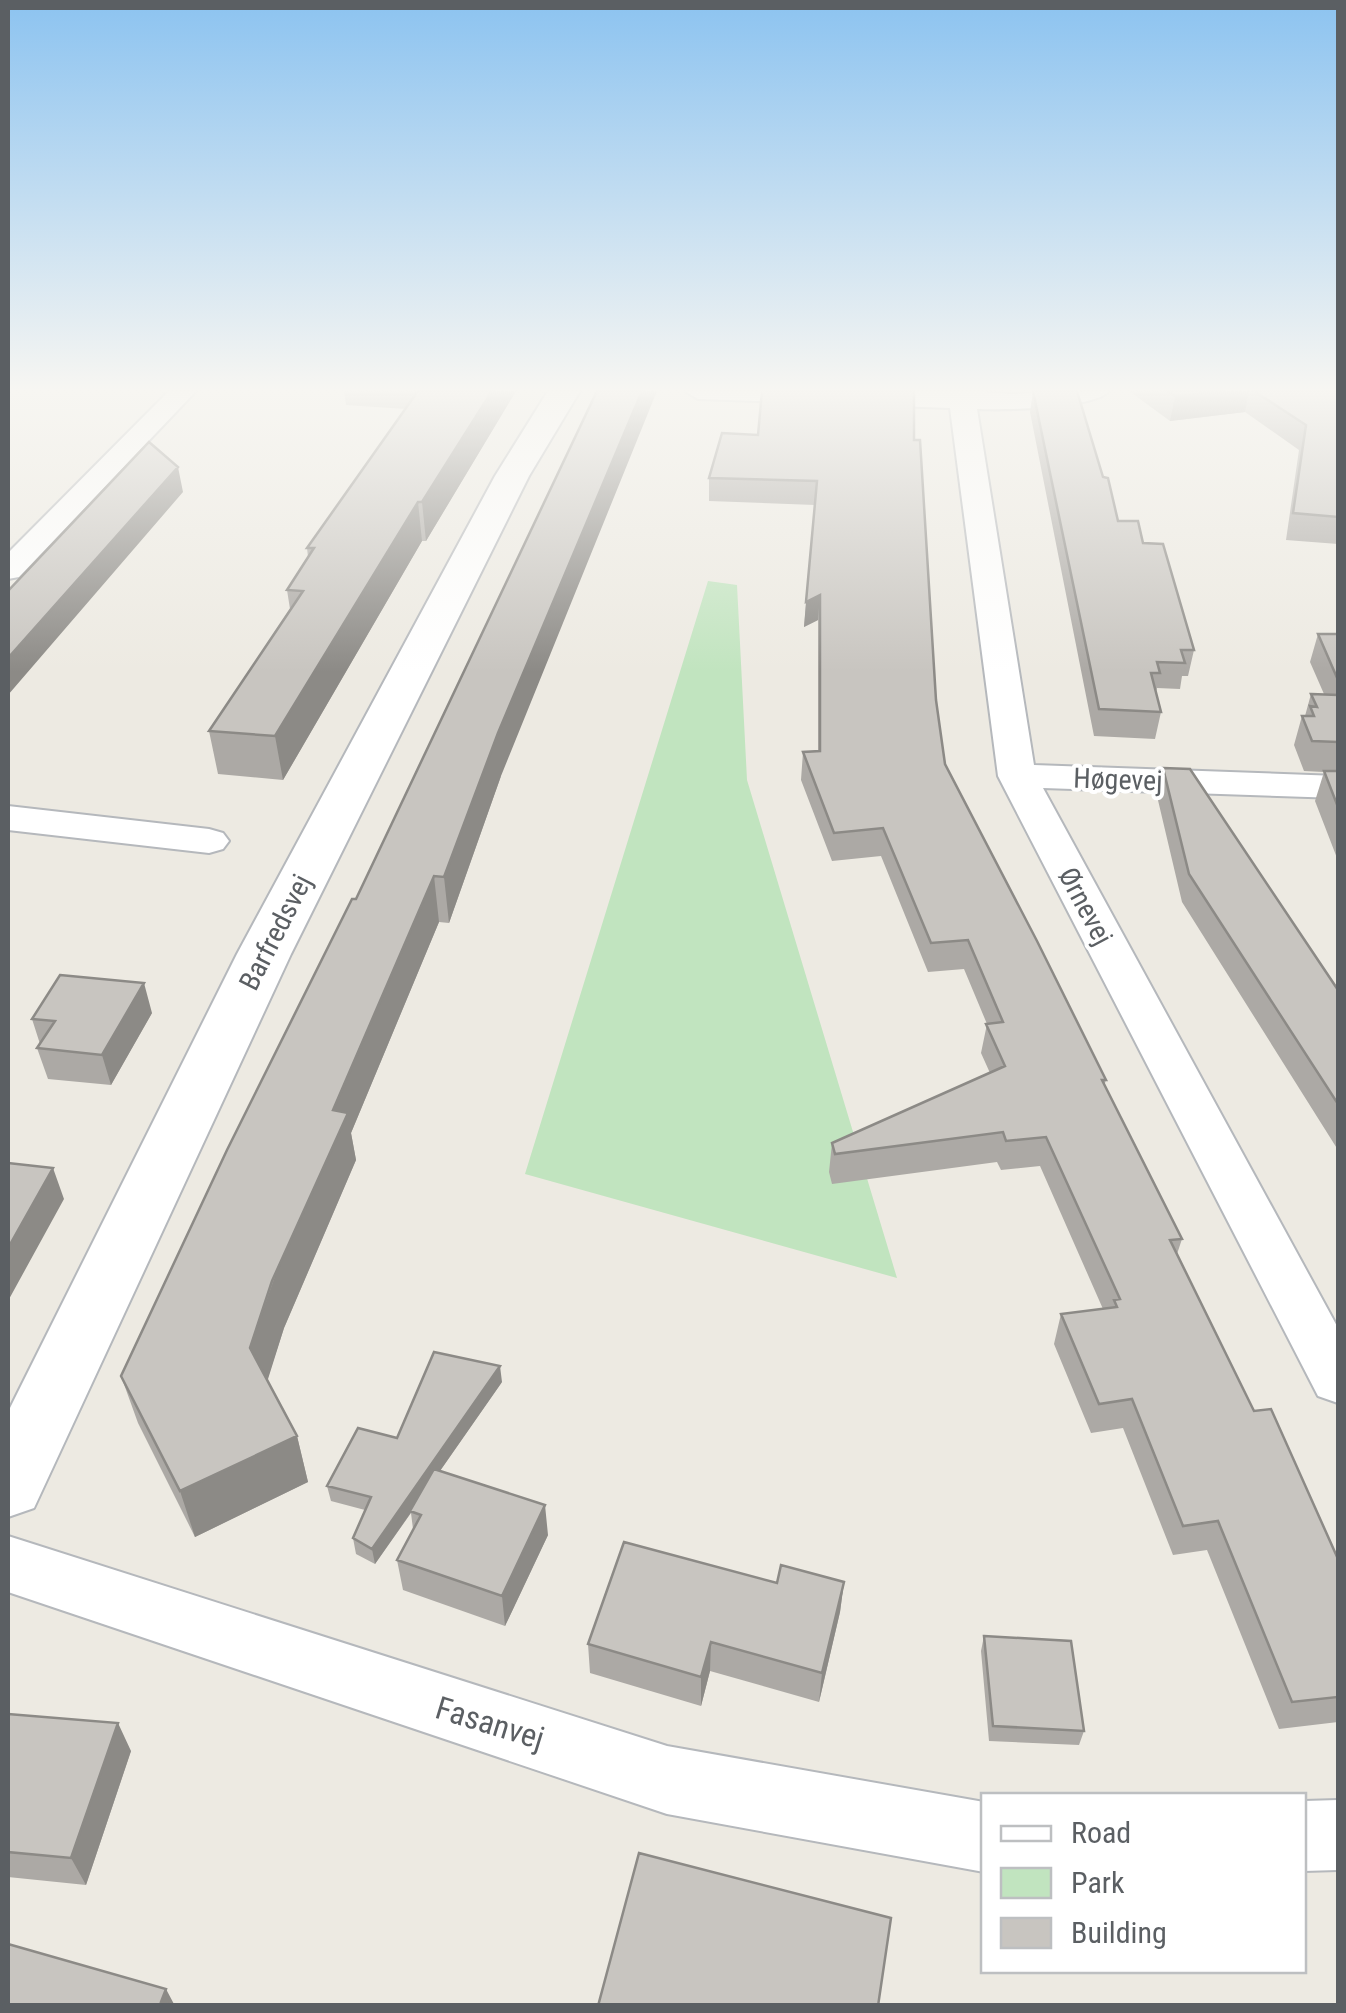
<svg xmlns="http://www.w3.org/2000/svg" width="1346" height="2013" font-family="'Roboto Condensed',sans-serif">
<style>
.green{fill:#c1e4bf}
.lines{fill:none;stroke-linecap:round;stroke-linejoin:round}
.minor-casing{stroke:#b5b8bc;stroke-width:4}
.tertiary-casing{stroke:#b5b8bc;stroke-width:4}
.minor{fill:#fff;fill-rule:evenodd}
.tertiary{fill:#fff;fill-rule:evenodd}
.wall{fill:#aca9a5}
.shaded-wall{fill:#8c8a86}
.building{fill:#c8c5c0;stroke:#8c8a86;stroke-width:2.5}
.labels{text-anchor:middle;stroke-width:8;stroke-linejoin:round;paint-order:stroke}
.street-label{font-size:28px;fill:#5b5f63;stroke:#fff}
.near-street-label{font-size:32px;fill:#5b5f63;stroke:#fff}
</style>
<rect width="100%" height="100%" fill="#edeae2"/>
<!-- green -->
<path class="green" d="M 708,581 L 737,585 L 747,780 L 897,1278 L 525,1174 Z"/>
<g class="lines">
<!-- minor casing -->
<g class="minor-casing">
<path id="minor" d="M 169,391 L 196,391 L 19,577 L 8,579 L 8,553 Z
M 685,391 L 974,391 L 1009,394 L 1109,391 C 1094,409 1002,410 977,409 L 1034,765 L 1338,776 L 1338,798 L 1043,788 L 1338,1328 L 1338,1403 L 1318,1396 L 998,776 L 950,408 L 698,399 Z
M 8,806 L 209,829 L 223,833 L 229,841 L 223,849 L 209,853 L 8,830 Z
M 8,1536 L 667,1746 L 984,1802 L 984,1872 L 667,1814 L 8,1592 Z
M 1338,1800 L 1338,1870 L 1304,1871 L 1304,1801 Z"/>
</g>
<!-- tertiary casing -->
<g class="tertiary-casing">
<path id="tertiary" d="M 548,391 L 580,391 L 529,476 L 291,954 L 34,1508 L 8,1517 L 8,1412 L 237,954 L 495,476 Z"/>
</g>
<!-- minor -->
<use href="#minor" class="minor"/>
<!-- tertiary -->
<use href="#tertiary" class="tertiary"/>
</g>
<!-- wall -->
<path class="wall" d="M 344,391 L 516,391 L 426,541 L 422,541 L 283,780 L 218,774 L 209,731 L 290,609 L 287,590 L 308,557 L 307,548 L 406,409 L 346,405 Z
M 1033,391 L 1118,521 L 1143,543 L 1194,650 L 1188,676 L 1182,676 L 1180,689 L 1157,688 L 1156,692 L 1161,712 L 1155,739 L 1094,736 L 1030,412 Z
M 1129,391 L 1338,391 L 1338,544 L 1286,540 L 1299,450 L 1245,412 L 1170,421 Z
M 758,435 L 914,440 L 936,700 L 945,764 L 1106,1080 L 1104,1086 L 1182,1239 L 1177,1254 L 1254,1411 L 1338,1559 L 1338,1722 L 1279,1729 L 1207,1550 L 1173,1555 L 1123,1428 L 1091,1433 L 1054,1344 L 1061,1314 L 1103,1309 L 1040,1166 L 1001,1170 L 997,1162 L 832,1184 L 829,1172 L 832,1143 L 990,1073 L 981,1053 L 987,1024 L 964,969 L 928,972 L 881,856 L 832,861 L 801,780 L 803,752 L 818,751 L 818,620 L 804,627 L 815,505 L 709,501 L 709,478 Z
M 1318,634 L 1338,634 L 1338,858 L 1337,858 L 1315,801 L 1324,772 L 1304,771 L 1294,745 L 1302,716 L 1305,716 L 1311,694 L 1324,694 L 1310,662 Z
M 1163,768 L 1338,990 L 1338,1150 L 1182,902 L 1157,796 Z
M 501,776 L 449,923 L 439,922 L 351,1133 L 356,1160 L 284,1328 L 267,1380 L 297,1436 L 308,1482 L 195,1537 L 138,1423 L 121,1376 L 356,899 Z
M 152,1013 L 111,1085 L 48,1079 L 37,1048 L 40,1044 L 32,1019 Z
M 502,1382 L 440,1471 L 548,1535 L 505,1626 L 403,1590 L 397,1560 L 413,1529 L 411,1513 L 375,1564 L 356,1554 L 353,1538 L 365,1510 L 331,1501 L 327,1486 L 397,1438 Z
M 844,1582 L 840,1612 L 819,1702 L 710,1671 L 701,1706 L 590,1673 L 588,1644 L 777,1583 Z
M 984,1636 L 1084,1731 L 1079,1745 L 989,1741 L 981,1651 Z
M 8,1714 L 131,1751 L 86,1885 L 8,1877 Z"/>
<!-- shaded-wall -->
<path class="shaded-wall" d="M 492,391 L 516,391 L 426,541 L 422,502 Z
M 642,391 L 657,391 L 501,776 L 449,923 L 444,877 L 498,733 Z
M 1226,391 L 1249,391 L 1245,412 L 1170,421 L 1175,396 Z
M 178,467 L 183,492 L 8,695 L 8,658 Z
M 418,502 L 422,541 L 283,780 L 275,736 Z
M 820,595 L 818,620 L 804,627 L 806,602 Z
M 434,876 L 439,922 L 351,1133 L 356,1160 L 284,1328 L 263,1395 L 250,1348 L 333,1110 Z
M 144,983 L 152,1013 L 111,1085 L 102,1055 Z
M 53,1168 L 64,1199 L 8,1301 L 8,1248 Z
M 500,1366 L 502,1382 L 375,1564 L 372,1549 Z
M 297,1436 L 308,1482 L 195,1537 L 180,1491 Z
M 545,1505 L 548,1535 L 505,1626 L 502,1596 Z
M 844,1582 L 840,1612 L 819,1702 L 822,1673 Z
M 711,1642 L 710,1671 L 701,1706 L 701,1677 Z
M 118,1723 L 131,1751 L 86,1885 L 71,1858 Z
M 166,1989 L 175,2006 L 161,2002 Z"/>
<!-- building -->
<path class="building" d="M 418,391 L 492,391 L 422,502 L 418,502 L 275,736 L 209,731 L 303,591 L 287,590 L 314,548 L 307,548 Z
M 597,391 L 642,391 L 498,733 L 444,877 L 434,876 L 333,1110 L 348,1113 L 272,1281 L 250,1348 L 297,1436 L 180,1491 L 121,1376 L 227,1150 L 352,899 L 356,899 Z
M 762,391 L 914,391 L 914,440 L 920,440 L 936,700 L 945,764 L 1037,941 L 1106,1080 L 1102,1080 L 1182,1239 L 1170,1240 L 1254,1411 L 1271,1409 L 1338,1559 L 1338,1697 L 1292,1702 L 1218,1521 L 1183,1526 L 1132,1399 L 1099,1404 L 1061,1314 L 1117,1307 L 1114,1300 L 1120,1299 L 1046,1137 L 1006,1141 L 1003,1132 L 835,1154 L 832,1143 L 1005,1066 L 986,1024 L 1003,1022 L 968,940 L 931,943 L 883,828 L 834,833 L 803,752 L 820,751 L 820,595 L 806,602 L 817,481 L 709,478 L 722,433 L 758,435 Z
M 1033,391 L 1077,391 L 1103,477 L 1108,478 L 1118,521 L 1138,521 L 1143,543 L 1163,544 L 1194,650 L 1181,650 L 1185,663 L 1157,662 L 1160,673 L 1151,673 L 1161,712 L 1099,709 Z
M 1167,391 L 1226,391 L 1175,396 Z
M 1254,391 L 1338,391 L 1338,517 L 1293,513 L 1306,425 Z
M 149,442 L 178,467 L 8,658 L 8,591 Z
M 1318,634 L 1338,634 L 1338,680 Z
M 1311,694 L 1338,695 L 1338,742 L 1312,741 L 1302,716 L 1314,716 L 1310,706 L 1317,707 Z
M 1163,768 L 1190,769 L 1338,990 L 1338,1104 L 1189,874 Z
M 1324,771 L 1338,771 L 1338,807 Z
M 60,975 L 144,983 L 102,1055 L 37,1048 L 55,1021 L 32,1019 Z
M 8,1163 L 53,1168 L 8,1248 Z
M 434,1352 L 500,1366 L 372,1549 L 353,1538 L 371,1497 L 327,1486 L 358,1428 L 397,1438 Z
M 434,1469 L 545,1505 L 502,1596 L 397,1560 L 421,1515 L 410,1511 Z
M 624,1542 L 777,1583 L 781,1565 L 844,1582 L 822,1673 L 711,1642 L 701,1677 L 588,1644 Z
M 984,1636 L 1071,1641 L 1084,1731 L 993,1726 Z
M 8,1714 L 118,1723 L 71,1858 L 8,1852 Z
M 639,1853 L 891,1918 L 878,2006 L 598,2006 Z
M 8,1944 L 166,1989 L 161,2002 L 175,2006 L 8,2006 Z"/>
<!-- sky -->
<linearGradient id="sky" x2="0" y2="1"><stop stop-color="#8cc3f0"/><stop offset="0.58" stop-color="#f7f6f2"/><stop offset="1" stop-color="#f7f6f2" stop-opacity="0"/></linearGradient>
<rect width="1346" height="672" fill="url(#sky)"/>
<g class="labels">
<!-- street labels -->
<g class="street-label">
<text transform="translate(1118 779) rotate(2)" y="10">Høgevej</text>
<text transform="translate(1086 906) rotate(62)" y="10">Ørnevej</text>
<text transform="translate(275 932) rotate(-63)" y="10">Barfredsvej</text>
</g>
<!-- near-street labels -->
<g class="near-street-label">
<text transform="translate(490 1723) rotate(17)" y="11">Fasanvej</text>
</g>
</g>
<!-- border -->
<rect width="1346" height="2013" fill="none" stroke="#5b5f63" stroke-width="20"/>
<!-- legend -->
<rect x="981" y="1793" width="325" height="180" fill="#ffffff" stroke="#bdbfc1" stroke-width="2.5"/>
<rect x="1001" y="1826" width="50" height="15" fill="#ffffff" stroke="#bdbfc1" stroke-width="2.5"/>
<text x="1071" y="1843" font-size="30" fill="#5b5f63">Road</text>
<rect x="1001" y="1868" width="50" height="30" fill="#c1e4bf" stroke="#bdbfc1" stroke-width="2.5"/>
<text x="1071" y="1893" font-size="30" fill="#5b5f63">Park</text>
<rect x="1001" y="1918" width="50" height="30" fill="#c8c5c0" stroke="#bdbfc1" stroke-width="2.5"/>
<text x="1071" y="1943" font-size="30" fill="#5b5f63">Building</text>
</svg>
